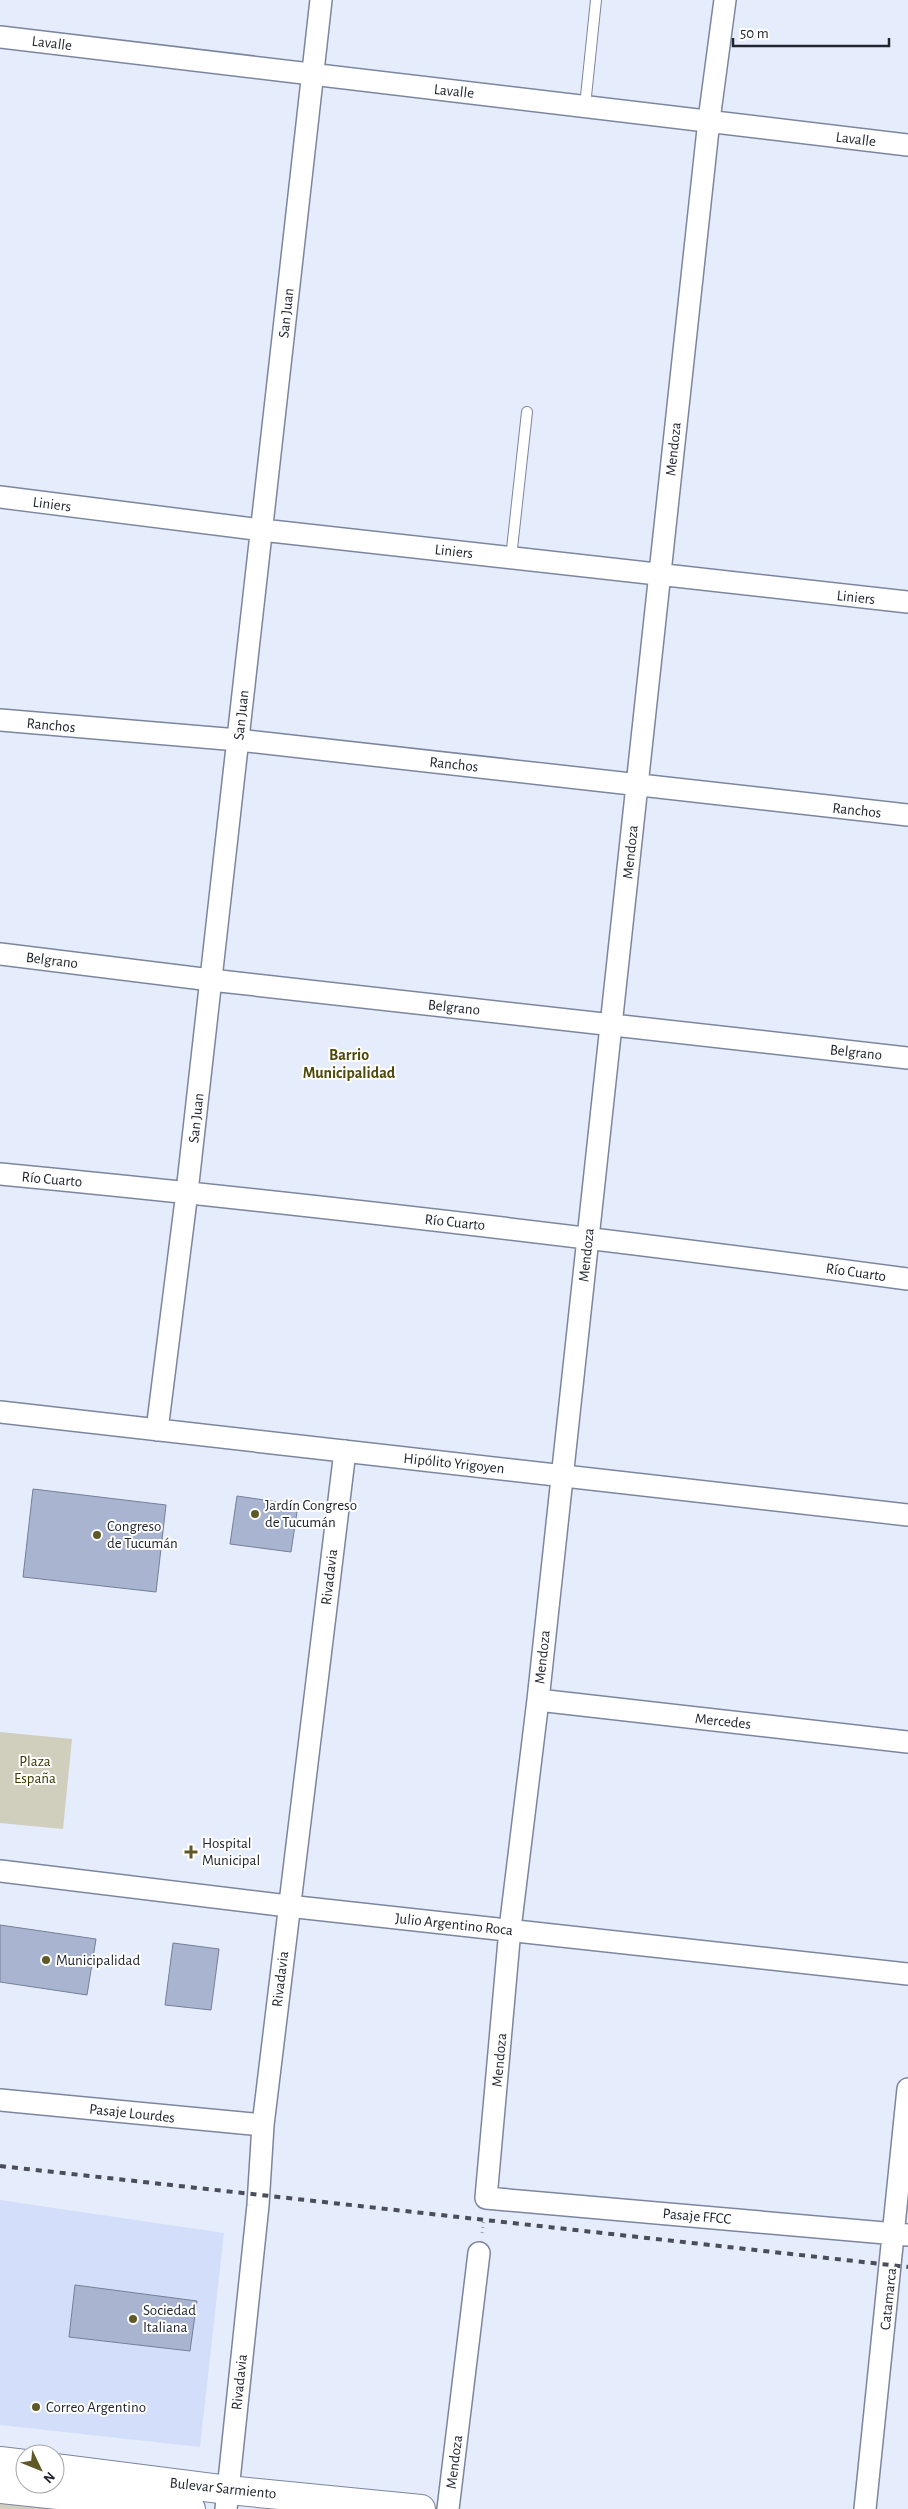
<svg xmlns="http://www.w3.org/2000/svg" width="908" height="2509" font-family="'Alegreya Sans',sans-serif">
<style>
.built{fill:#d3dffa}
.green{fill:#d0cfbd}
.building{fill:#a9b5d0;stroke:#747f97}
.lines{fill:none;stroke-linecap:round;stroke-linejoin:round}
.service-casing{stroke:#7b869e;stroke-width:12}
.minor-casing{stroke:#7b869e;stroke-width:24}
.secondary-casing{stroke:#7b869e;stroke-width:30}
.path{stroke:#9da3b1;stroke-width:3;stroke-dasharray:1 4;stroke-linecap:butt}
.service{stroke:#fff;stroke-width:10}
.minor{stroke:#fff;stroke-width:21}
.secondary{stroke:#fff;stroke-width:28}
.rail{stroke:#4a4e59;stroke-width:4;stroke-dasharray:6 6;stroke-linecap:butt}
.poi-dot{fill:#5e5926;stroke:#fff;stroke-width:2}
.labels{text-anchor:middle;stroke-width:4;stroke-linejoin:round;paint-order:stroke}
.street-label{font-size:15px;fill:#21252f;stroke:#fff}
.poi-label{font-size:15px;fill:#21252f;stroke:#fff;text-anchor:start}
.park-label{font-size:15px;fill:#3c3700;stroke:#fff}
.neighbourhood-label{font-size:16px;font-weight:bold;fill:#4f4a09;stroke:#fff}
</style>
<rect width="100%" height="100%" fill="#e5ecfc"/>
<!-- built -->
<path class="built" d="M 0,2200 L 224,2233 L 200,2447 L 0,2425 Z"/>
<!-- green -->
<path class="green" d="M 0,1732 L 72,1739 L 63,1829 L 0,1823 Z
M 0,2501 L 70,2509 L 0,2509 Z"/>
<!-- building -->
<path class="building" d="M 33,1489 L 166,1505 L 156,1592 L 23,1577 Z
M 237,1496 L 298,1505 L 291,1552 L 230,1544 Z
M 0,1925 L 96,1939 L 87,1995 L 0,1982 Z
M 173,1943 L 219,1949 L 211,2010 L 165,2005 Z
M 75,2285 L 197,2301 L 190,2351 L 69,2337 Z"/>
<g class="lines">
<!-- service casing -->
<g class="service-casing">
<path id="service" d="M 585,106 L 596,0
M 511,558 L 527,412"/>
</g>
<!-- minor casing -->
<g class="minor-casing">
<path id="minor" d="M 725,0 L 709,120 L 538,1700 L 510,1929 L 486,2198 L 908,2235
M 0,37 L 908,145
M 0,497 L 262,530 L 908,602
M 0,720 L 238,740 L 908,815
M 0,954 L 211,980 L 908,1058
M 0,1174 C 303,1203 606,1239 908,1279
M 0,1412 L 908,1515
M 157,1430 L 187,1192 L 321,0
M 538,1700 L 908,1742
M 0,1871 L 288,1906 L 908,1974
M 0,2100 L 263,2125
M 226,2509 L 258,2205 L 263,2125 L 345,1451
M 448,2509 L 479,2253
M 865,2509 L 908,2089"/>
</g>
<!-- secondary casing -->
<g class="secondary-casing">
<path id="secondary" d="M 0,2461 L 25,2464
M 55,2468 L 228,2490 L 421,2509
M 0,2489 L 191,2509"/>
</g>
<!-- path -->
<path class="path" d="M 482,2233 L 484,2219"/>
<!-- service -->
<use href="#service" class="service"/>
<!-- minor -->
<use href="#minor" class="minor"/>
<!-- secondary -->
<use href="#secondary" class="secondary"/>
<!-- rail -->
<path class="rail" d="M 0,2166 L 908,2267"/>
</g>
<!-- markers -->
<g class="poi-dot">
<circle cx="255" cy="1514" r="5"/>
<circle cx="97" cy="1535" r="5"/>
<path d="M188.5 1844.5h5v5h5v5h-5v5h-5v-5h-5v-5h5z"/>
<circle cx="46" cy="1960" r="5"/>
<circle cx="133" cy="2319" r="5"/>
<circle cx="36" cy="2407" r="5"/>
</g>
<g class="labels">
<!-- street labels -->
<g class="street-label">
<text transform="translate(52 43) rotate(7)" y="5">Lavalle</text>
<text transform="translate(454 91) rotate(6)" y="5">Lavalle</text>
<text transform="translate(856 139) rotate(7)" y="5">Lavalle</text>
<text transform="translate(286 313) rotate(-84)" y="5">San Juan</text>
<text transform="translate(673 449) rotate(-84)" y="5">Mendoza</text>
<text transform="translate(52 504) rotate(7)" y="5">Liniers</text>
<text transform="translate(454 551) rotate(6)" y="5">Liniers</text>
<text transform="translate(856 597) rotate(6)" y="5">Liniers</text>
<text transform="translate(241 715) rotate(-84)" y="5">San Juan</text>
<text transform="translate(51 725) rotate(5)" y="5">Ranchos</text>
<text transform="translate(454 764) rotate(6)" y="5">Ranchos</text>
<text transform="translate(857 810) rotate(6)" y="5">Ranchos</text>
<text transform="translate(630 852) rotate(-84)" y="5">Mendoza</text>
<text transform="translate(52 960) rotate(7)" y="5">Belgrano</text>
<text transform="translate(454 1007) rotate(6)" y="5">Belgrano</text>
<text transform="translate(856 1052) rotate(6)" y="5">Belgrano</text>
<text transform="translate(196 1118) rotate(-84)" y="5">San Juan</text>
<text transform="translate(52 1179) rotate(5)" y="5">Río Cuarto</text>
<text transform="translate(455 1222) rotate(6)" y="5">Río Cuarto</text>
<text transform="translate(586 1255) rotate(-84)" y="5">Mendoza</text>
<text transform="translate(856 1272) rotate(8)" y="5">Río Cuarto</text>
<text transform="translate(454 1463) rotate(6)" y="5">Hipólito Yrigoyen</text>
<text transform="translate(329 1577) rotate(-83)" y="5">Rivadavia</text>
<text transform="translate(542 1657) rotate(-84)" y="5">Mendoza</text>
<text transform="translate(723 1721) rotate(6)" y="5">Mercedes</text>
<text transform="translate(454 1924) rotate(6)" y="5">Julio Argentino Roca</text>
<text transform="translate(280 1979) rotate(-83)" y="5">Rivadavia</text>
<text transform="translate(499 2060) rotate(-85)" y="5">Mendoza</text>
<text transform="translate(132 2113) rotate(6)" y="5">Pasaje Lourdes</text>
<text transform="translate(697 2216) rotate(5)" y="5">Pasaje FFCC</text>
<text transform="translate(888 2299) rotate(-84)" y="5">Catamarca</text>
<text transform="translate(239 2382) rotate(-84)" y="5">Rivadavia</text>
<text transform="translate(454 2462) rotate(-83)" y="5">Mendoza</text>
<text transform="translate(223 2488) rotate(6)" y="5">Bulevar Sarmiento</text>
</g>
<!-- poi labels -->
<g class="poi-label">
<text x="265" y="1510">Jardín Congreso<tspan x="265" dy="17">de Tucumán</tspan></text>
<text x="107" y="1531">Congreso<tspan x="107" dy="17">de Tucumán</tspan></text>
<text x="202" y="1848">Hospital<tspan x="202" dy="17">Municipal</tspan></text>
<text x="56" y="1965">Municipalidad</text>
<text x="143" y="2315">Sociedad<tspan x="143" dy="17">Italiana</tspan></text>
<text x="46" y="2412">Correo Argentino</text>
</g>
<!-- park labels -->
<g class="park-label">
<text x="35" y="1766">Plaza<tspan x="35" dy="17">España</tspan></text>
</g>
<!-- neighbourhood labels -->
<g class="neighbourhood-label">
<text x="349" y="1060">Barrio<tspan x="349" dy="18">Municipalidad</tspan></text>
</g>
</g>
<!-- north arrow -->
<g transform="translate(40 2469) rotate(133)"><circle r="24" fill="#ffffff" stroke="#a6a8ac"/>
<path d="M0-4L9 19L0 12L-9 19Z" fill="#5e5926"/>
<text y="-8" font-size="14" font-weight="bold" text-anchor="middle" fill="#21252f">N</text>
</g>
<!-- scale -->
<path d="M733 38v8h156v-8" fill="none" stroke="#21252f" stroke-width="2.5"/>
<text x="740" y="38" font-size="15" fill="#21252f" stroke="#ffffff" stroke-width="4" paint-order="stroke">50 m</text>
</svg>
